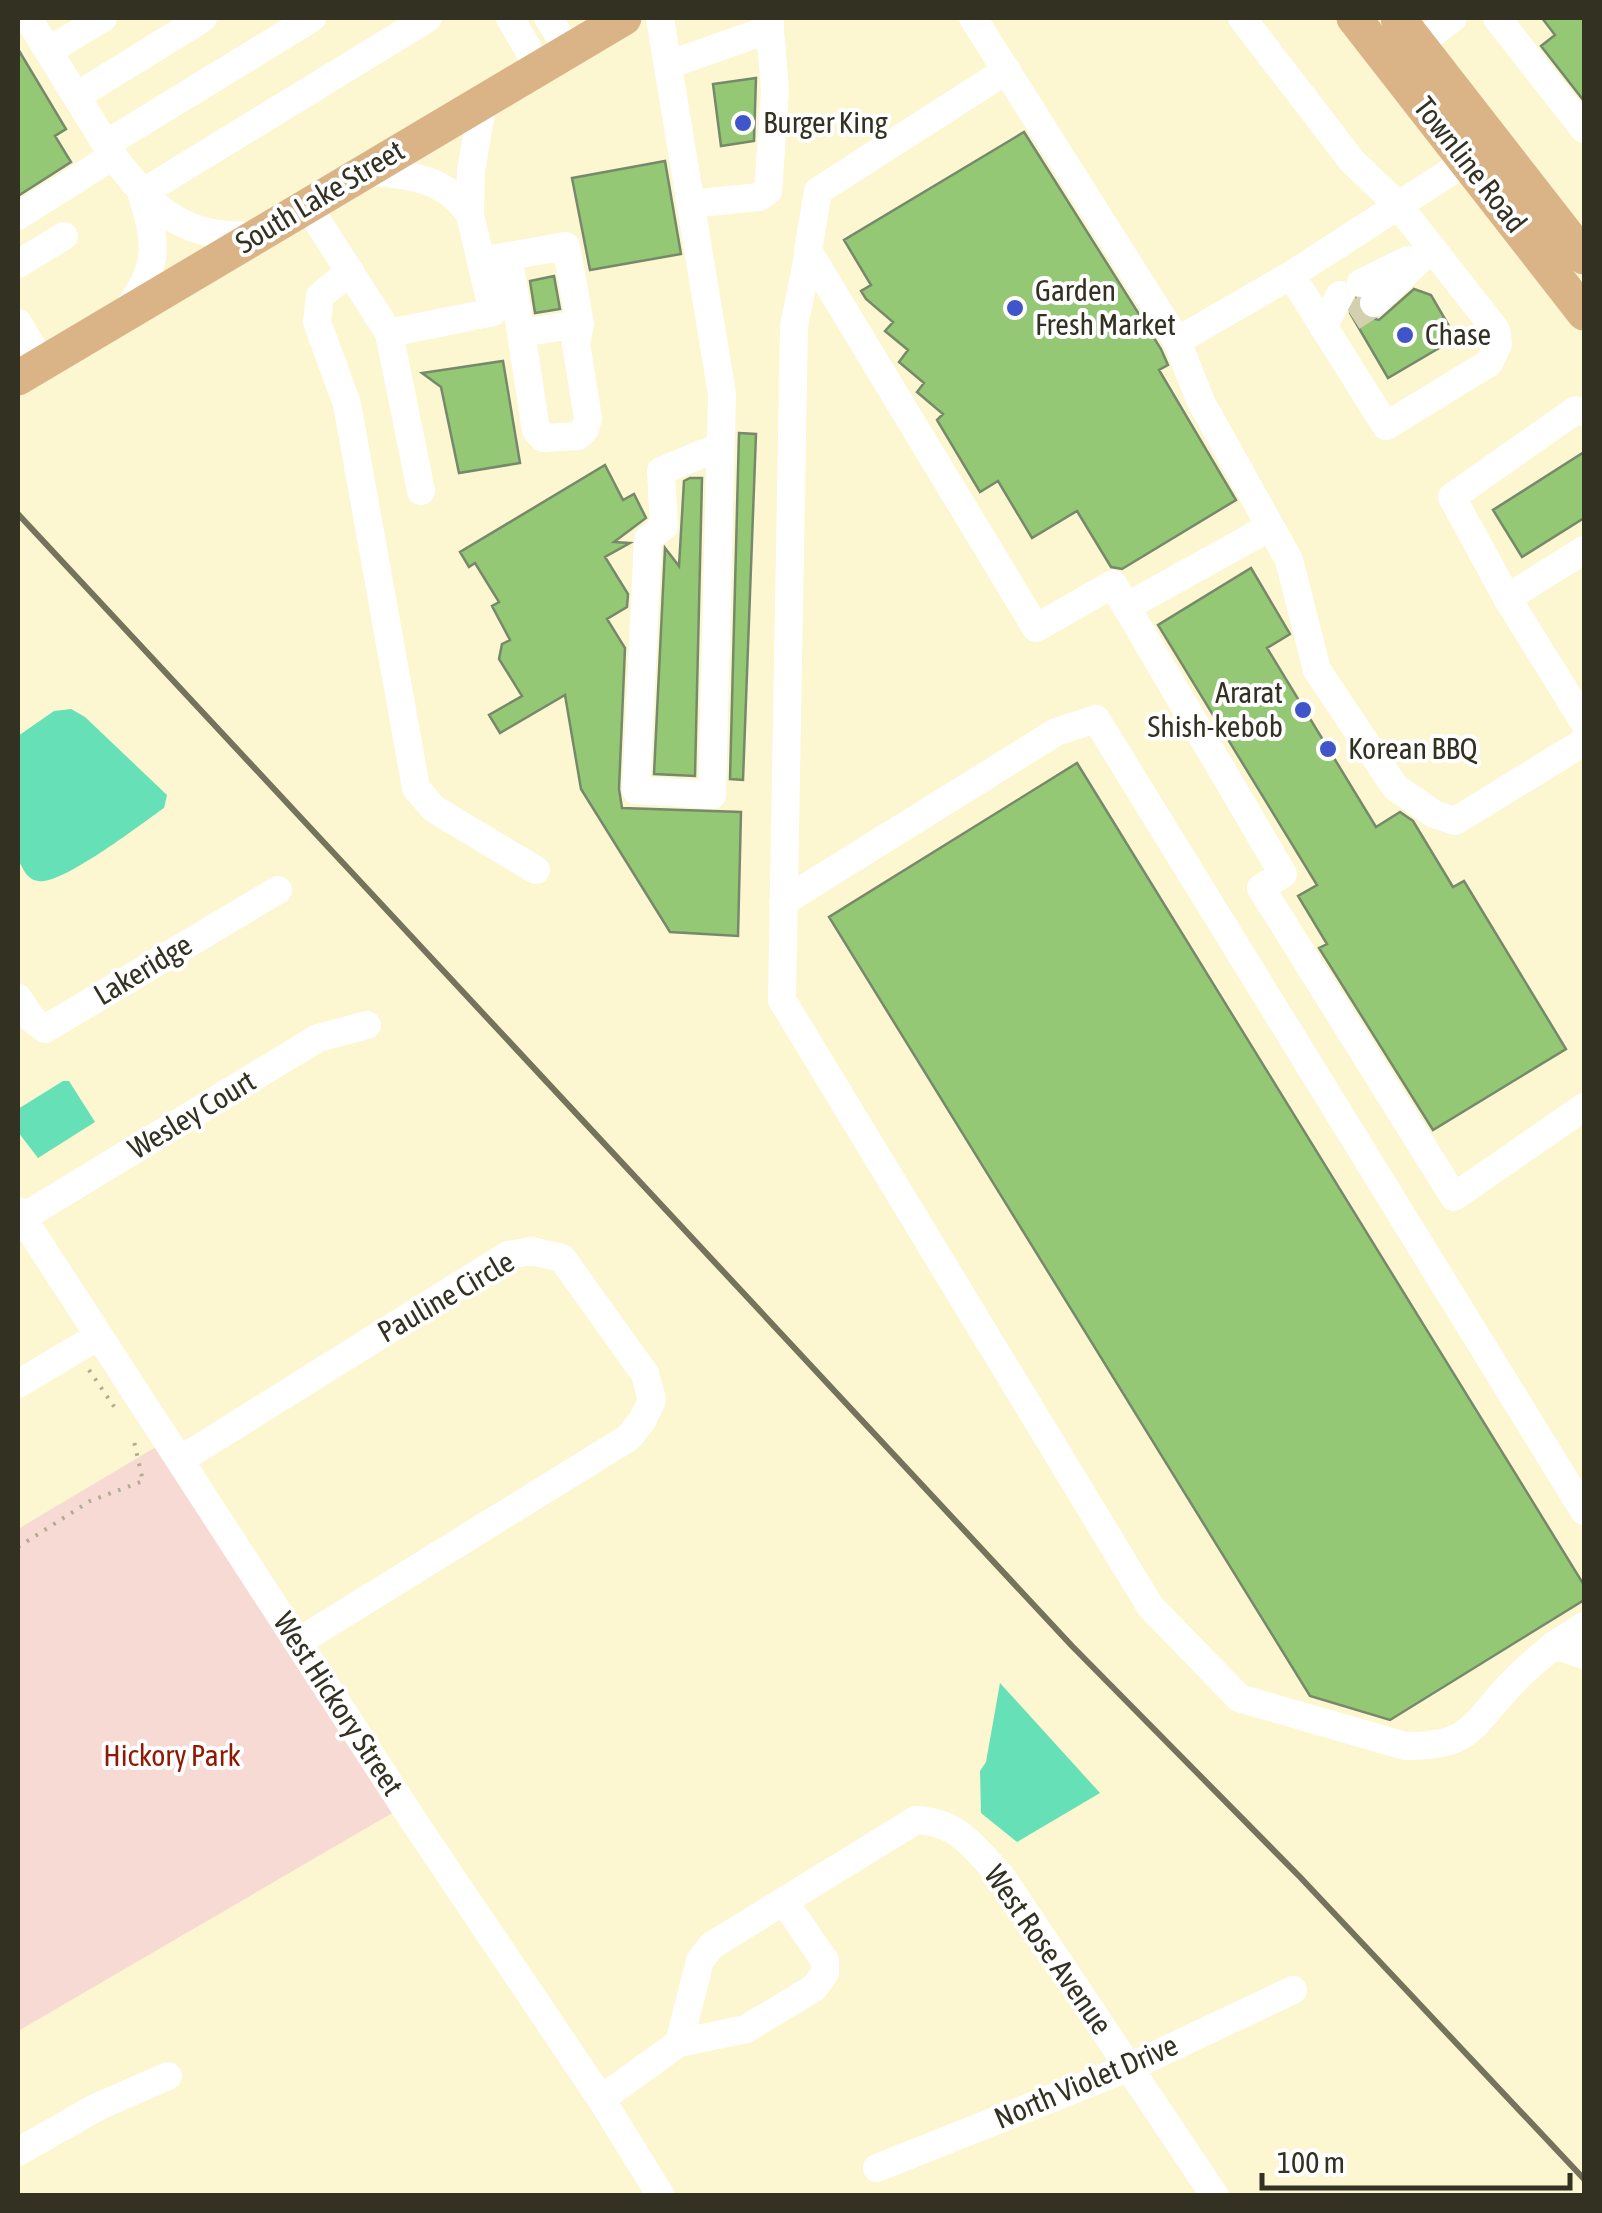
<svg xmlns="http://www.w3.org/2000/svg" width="1602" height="2213" font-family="'Asap Condensed',sans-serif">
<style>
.green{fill:#f6dad3}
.water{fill:#66e0b7}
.building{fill:#94c874;stroke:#76896b;stroke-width:2.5}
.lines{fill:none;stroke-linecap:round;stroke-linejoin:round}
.minor-tunnel{stroke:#d4cfae;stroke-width:28;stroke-dasharray:28 14;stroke-linecap:butt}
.path{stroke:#b0ac8f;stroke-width:4;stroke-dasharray:2.5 8;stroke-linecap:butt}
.minor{stroke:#fff;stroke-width:28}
.major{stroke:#dab386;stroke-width:35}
.rail{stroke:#76735c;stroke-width:6}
.poi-dot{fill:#4055c9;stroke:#fff;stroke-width:4}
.labels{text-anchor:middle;stroke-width:8;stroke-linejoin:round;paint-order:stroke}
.poi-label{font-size:30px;fill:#333122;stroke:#fff;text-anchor:start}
.street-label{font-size:30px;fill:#333122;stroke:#fff}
.park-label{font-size:30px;fill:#8f1903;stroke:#fff}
</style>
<rect width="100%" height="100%" fill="#fcf6d1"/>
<!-- green -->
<path class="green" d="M 156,1447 L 394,1812 L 18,2031 L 18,1529 Z"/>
<!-- water -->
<path class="water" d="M 71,709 L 85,717 L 167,795 L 164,808 C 141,824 62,885 39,881 C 27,880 23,869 18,859 L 18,736 L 54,711 Z
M 63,1081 L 69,1081 L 95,1122 L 38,1158 L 18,1132 L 18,1109 Z
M 1000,1683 L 1100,1793 L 1017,1842 L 981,1813 L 980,1771 L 986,1762 Z"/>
<!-- building -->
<path class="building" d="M 1542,18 L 1584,18 L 1584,101 L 1541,46 L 1555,35 Z
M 18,49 L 66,129 L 55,136 L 71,162 L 18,196 Z
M 756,78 L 754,141 L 721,146 L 713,84 Z
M 1024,132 L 1161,349 L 1168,365 L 1159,370 L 1236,500 L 1122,569 L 1111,567 L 1077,511 L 1032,538 L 998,481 L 980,492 L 937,420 L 943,414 L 917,392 L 924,383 L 899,362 L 908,350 L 885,331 L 893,322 L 866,299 L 861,291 L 871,285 L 844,240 Z
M 665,161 L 681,254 L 590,270 L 572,178 Z
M 554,276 L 560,309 L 535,313 L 530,281 Z
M 1414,289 L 1431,295 L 1449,326 L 1446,344 L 1388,378 L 1350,313 L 1356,299 L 1362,316 L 1379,320 Z
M 503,361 L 520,463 L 459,473 L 441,387 L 422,373 Z
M 739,433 L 756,434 L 743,780 L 730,779 Z
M 1584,452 L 1584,518 L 1522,557 L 1493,510 Z
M 605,465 L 623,500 L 634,494 L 646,518 L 614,542 L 630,543 L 605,557 L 628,594 L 627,607 L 607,619 L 625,648 L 619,789 L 622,808 L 741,812 L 738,936 L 670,932 L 581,789 L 565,695 L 500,733 L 489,715 L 522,696 L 499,659 L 502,644 L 510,640 L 492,606 L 499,602 L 475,563 L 469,567 L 460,552 Z
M 690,478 L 702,478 L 695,776 L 654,774 L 665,548 L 679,566 L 684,481 Z
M 1251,568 L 1290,634 L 1267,648 L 1376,827 L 1400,812 L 1413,821 L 1453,887 L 1464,881 L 1566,1049 L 1433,1130 L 1319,948 L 1327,944 L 1298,896 L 1317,885 L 1158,625 Z
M 1077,763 L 1584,1585 L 1584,1600 L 1390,1720 L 1310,1696 L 829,917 Z"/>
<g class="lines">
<!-- minor-tunnel -->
<path class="minor-tunnel" d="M 1352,317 L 1374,303"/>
<!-- path -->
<path class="path" d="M 89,1370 L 115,1408
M 18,1547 L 90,1501 L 143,1481 L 133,1437"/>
<!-- minor -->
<path class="minor" d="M 28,18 L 113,156
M 510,18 L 539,68
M 548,18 L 569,51
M 660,18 L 722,394 L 712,795 L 636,790 L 648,539 L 664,526 L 661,471 L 719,447
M 973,18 L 1177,341 L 1291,275 L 1481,152
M 1242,18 L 1352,161 L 1398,205 L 1496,330 L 1498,344 L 1489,363 L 1386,426 L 1291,275
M 1497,18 L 1584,129
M 1419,44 L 1453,18
M 48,51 L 103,18
M 668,65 L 770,29 L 770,18
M 1007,70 L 818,191 L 808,251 L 1036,628 L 1113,584 L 1283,874 L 1261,888 L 1454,1197 L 1584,1107
M 77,96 L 203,18
M 106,144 L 312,18
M 364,171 C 406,175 445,176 470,215
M 142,193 L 428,18
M 691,204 L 759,197 L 768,191 L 775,90 L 770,29
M 307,205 L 389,333 L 493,312 L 470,215 L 471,171 L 483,101
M 18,216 L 113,156 C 156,212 182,239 257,235
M 809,252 L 794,326 L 782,1000 L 1150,1606 L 1239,1698 L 1405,1746 C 1473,1747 1472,1724 1513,1682 C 1526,1668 1541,1657 1554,1645
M 481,261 L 566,246 L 580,324 L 521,333 L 508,256
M 18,264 L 64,236
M 350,271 L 320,296 L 317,322 L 347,404 L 416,788 L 434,809 L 536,870
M 1361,283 L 1408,260
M 1374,303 L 1432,248
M 125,313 C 159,266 158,248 142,195
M 18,323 L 42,364
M 1323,327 L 1340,295
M 389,333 L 421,491
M 521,333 L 536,430 L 543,438 L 578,436 L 585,429 L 588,418 L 576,344 L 580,324
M 1177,341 L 1201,402 L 1289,560 L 1317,670 L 1395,787 L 1434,814 L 1455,821 L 1584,742
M 1584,550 L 1507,598 L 1584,722
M 1507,598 L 1452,497 L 1576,410 L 1584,412
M 1126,607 L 1270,527
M 783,902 L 1056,732 L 1096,719 L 1584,1511
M 18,998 L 31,1018 L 45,1029 L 278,890
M 18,1211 L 413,1820 L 601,2099 L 661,2196
M 22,1218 L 318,1038 L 367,1025
M 18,1384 L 97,1337
M 180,1460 L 508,1255 L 531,1251 L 562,1258 L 645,1374 L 652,1400 L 642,1421 L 628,1438 L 298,1642
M 1584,1626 L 1554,1645 L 1584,1655
M 679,2043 L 700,1961 L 711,1946 L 916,1820 C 959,1822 972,1846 1001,1876 L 1215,2196
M 601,2099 L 679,2043 L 746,2029 L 814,1988 L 825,1973 L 825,1961 L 784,1901
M 18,2152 L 97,2107 L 168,2076
M 877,2168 L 1130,2067 L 1293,1990"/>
<!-- major -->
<path class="major" d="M 1354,18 L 1584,313
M 1398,18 L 1584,257
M 18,378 L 624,18"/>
<!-- rail -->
<path class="rail" d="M 18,514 L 1072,1646 L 1300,1877 L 1584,2179"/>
</g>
<!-- markers -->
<g class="poi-dot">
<circle cx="743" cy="123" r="10"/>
<circle cx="1015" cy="308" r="10"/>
<circle cx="1405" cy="335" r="10"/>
<circle cx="1303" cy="710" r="10"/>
<circle cx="1328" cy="749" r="10"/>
</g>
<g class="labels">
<!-- poi labels -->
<g class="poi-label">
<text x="763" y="133">Burger King</text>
<text x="1035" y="301">Garden<tspan x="1035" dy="34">Fresh Market</tspan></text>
<text x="1425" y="345">Chase</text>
<text x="1283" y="703" text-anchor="end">Ararat<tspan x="1283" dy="34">Shish-kebob</tspan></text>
<text x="1348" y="759">Korean BBQ</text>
</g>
<!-- street labels -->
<g class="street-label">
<text transform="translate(1470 165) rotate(52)" y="10">Townline Road</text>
<text transform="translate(320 197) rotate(-31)" y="10">South Lake Street</text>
<text transform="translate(143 970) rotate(-31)" y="10">Lakeridge</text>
<text transform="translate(192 1115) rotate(-31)" y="10">Wesley Court</text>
<text transform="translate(446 1297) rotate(-30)" y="10">Pauline Circle</text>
<text transform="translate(338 1704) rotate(57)" y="10">West Hickory Street</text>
<text transform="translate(1048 1950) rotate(55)" y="10">West Rose Avenue</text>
<text transform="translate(1086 2082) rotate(-23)" y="10">North Violet Drive</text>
</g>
<!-- park labels -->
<g class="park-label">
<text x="172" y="1766">Hickory Park</text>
</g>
</g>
<!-- border -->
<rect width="1602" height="2213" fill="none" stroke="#333122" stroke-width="40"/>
<!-- scale -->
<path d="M1262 2173v15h308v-15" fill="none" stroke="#333122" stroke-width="5"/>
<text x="1277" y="2173" font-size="30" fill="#333122" stroke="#ffffff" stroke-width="8" paint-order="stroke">100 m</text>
</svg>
